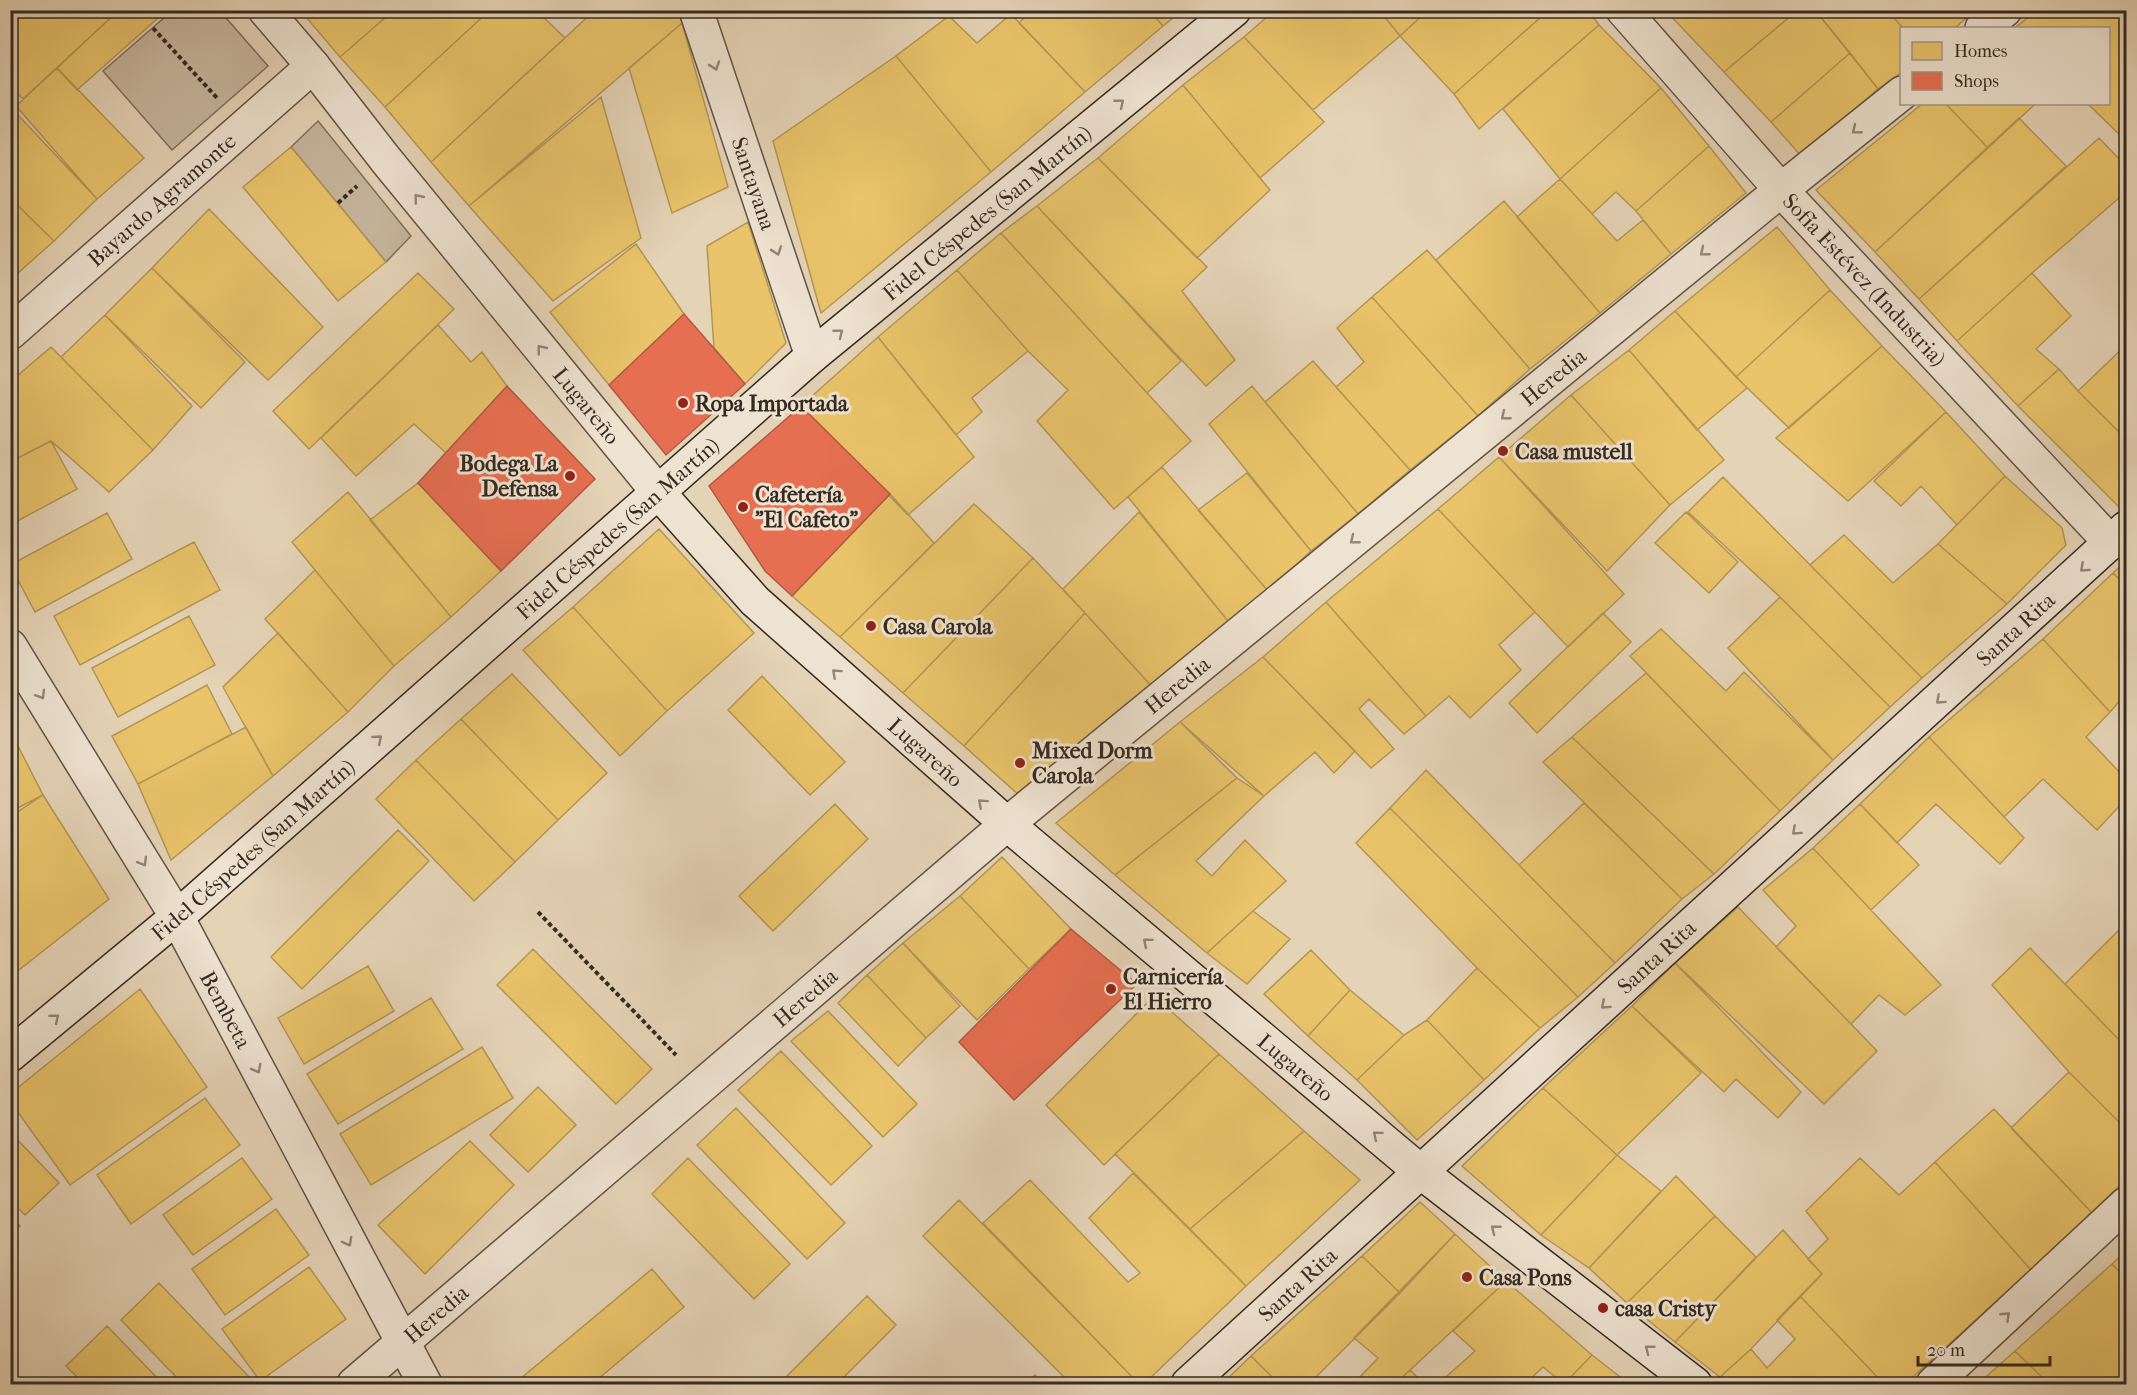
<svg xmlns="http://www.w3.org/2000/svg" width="2137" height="1395" font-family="'IM FELL French Canon',serif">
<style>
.green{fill:#c7b69d;stroke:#7e705f;stroke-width:1.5}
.homes{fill:#e9c46a;stroke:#b39654;stroke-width:1.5}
.shops{fill:#e76f51;stroke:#b15a43;stroke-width:1.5}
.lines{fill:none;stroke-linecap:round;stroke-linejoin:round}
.street-casing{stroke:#605446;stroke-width:36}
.secondary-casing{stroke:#342a21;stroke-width:36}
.path{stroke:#342a21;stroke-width:4;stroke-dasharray:4.5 3;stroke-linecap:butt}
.street{stroke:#eee2d0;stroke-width:33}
.secondary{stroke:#eee2d0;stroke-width:33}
.oneway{stroke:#918678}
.poi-dot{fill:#8f2418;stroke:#eee2d0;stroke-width:2}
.labels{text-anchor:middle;stroke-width:6;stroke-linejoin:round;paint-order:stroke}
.street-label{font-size:22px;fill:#342a21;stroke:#eee2d0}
.poi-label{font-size:22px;font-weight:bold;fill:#342a21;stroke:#eee2d0;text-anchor:start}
</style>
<rect width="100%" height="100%" fill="#e5d3b6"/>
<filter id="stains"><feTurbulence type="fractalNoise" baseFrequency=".00333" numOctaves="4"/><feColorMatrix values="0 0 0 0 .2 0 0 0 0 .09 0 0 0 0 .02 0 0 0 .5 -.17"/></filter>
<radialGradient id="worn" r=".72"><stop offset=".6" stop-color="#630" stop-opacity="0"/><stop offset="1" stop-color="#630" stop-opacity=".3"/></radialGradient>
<!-- green -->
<path class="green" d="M 173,10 L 220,11 L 268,66 L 172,150 L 103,71 Z
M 318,121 L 411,236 L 386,262 L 291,147 Z"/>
<!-- homes -->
<path class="homes" d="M 10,10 L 119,10 L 23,99 L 10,86 Z
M 119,10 L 167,10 L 77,90 L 57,68 Z
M 300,10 L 394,10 L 340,57 Z
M 394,10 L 490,10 L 385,107 L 340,57 Z
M 490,10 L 536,10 L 565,38 L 431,162 L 385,107 Z
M 595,10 L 677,10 L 682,23 L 469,206 L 431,162 Z
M 1031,10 L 1149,10 L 1163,26 L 1085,92 L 1019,23 Z
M 1149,10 L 1183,10 L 1163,26 Z
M 1275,10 L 1379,10 L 1400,36 L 1313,110 L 1244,37 Z
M 1379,10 L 1428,10 L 1400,36 Z
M 1428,10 L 1549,10 L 1454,94 L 1400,36 Z
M 1549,10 L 1588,10 L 1599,25 L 1479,129 L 1454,94 Z
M 1665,10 L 1798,10 L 1724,72 Z
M 1798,10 L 1815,10 L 1850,53 L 1771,122 L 1724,72 Z
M 1815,10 L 1887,10 L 1903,28 L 1902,72 L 1878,89 Z
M 1887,10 L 1959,10 L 1966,18 L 1955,28 L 1903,28 Z
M 1959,10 L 1976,10 L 1966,18 Z
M 2037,10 L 2126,10 L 2126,141 L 2088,104 L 2108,104 L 2108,28 L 2015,28 Z
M 1011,14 L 1085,92 L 991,172 L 896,56 L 949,16 L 977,43 Z
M 682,23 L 728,187 L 672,213 L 629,68 Z
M 1599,25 L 1661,88 L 1560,179 L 1503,109 Z
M 1244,37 L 1324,122 L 1260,178 L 1183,85 Z
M 1850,53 L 1878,89 L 1801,156 L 1771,122 Z
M 896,56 L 991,172 L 821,313 L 773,141 Z
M 57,68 L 144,158 L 97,199 L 16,106 Z
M 1183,85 L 1270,190 L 1197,258 L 1098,158 Z
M 1661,88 L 1709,146 L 1636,211 L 1616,192 L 1592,214 L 1560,179 Z
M 601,97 L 641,238 L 553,301 L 469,206 Z
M 1922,104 L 1946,104 L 1988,148 L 1875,252 L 1816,190 Z
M 1946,104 L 2035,104 L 1988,148 Z
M 18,115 L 97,199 L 54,241 L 10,198 L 10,122 Z
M 2019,118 L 2066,166 L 1919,299 L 1875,252 Z
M 2099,138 L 2126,166 L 2126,192 L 2032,273 L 1957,341 L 1919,299 Z
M 1709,146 L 1746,193 L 1671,254 L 1636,211 Z
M 291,147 L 386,262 L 338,301 L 243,187 Z
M 1098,158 L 1207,267 L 1182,291 L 1235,360 L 1206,386 L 1037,206 Z
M 1560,179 L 1617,241 L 1643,220 L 1671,254 L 1600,313 L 1517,217 Z
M 10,198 L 54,241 L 10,280 Z
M 1504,201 L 1600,313 L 1530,369 L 1436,260 Z
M 1037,206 L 1181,361 L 1147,393 L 1001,233 Z
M 209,209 L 323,327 L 268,380 L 152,268 Z
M 748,222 L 786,343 L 745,384 L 714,348 L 707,246 Z
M 1777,227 L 1830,290 L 1736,377 L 1675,311 Z
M 1001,233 L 1191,441 L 1114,509 L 1037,421 L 1068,390 L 1028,351 L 957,270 Z
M 636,244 L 684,314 L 609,385 L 550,312 Z
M 1427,250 L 1530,369 L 1478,416 L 1372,297 Z
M 152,268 L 245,362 L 201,408 L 105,315 Z
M 957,270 L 1028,351 L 972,398 L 982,412 L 956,435 L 878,337 Z
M 418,273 L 454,309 L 309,449 L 273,411 Z
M 2032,273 L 2071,316 L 2036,349 L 2059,369 L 2018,406 L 1957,341 Z
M 1830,290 L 1882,346 L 1789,428 L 1736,377 Z
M 1372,297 L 1478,416 L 1410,470 L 1336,387 L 1364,362 L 1337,328 Z
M 1675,311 L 1747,388 L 1697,430 L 1629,350 Z
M 105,315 L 192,406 L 153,450 L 61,357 Z
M 438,325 L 471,362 L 482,352 L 507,386 L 446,453 L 414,424 L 356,476 L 321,438 Z
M 878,337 L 974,457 L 908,515 L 801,406 Z
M 2126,345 L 2126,439 L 2078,391 Z
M 1882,346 L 1946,412 L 1848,501 L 1776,438 Z
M 51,347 L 153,450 L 109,492 L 51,441 L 10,462 L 10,382 Z
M 1629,350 L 1724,460 L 1670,505 L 1571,395 Z
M 1313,361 L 1410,470 L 1358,514 L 1265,402 Z
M 2059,369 L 2078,391 L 2126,439 L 2126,502 L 2120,508 L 2018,406 Z
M 1252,386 L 1358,514 L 1311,551 L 1209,424 Z
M 1571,395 L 1670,505 L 1607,571 L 1499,457 Z
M 1946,412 L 2005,476 L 1957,525 L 1921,486 L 1901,506 L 1874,481 Z
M 51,441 L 77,489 L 10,525 L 10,462 Z
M 1499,457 L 1624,594 L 1568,647 L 1438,509 Z
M 1162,467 L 1268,591 L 1232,626 L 1128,497 Z
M 1247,473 L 1311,551 L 1268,591 L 1198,510 Z
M 2005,476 L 2062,528 L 2066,545 L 2007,604 L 1938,544 Z
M 1723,477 L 1922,678 L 1890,707 L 1780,597 L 1688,512 Z
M 418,483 L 501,571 L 451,617 L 370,520 Z
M 348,492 L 451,617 L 394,666 L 292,542 Z
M 890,494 L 934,543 L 840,637 L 792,596 Z
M 974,504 L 1033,558 L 903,693 L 840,637 Z
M 1438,509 L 1535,612 L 1499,645 L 1521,670 L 1470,718 L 1449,696 L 1426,716 L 1326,602 Z
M 1139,512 L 1232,626 L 1155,690 L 1063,589 Z
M 1686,512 L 1738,562 L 1709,593 L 1655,543 Z
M 107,513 L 132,559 L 35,612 L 10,565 Z
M 659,529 L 754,633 L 667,711 L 573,607 Z
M 1844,535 L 1893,583 L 1938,544 L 2007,604 L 1922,678 L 1810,565 Z
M 194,542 L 220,590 L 80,665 L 54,616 Z
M 1033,558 L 1085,613 L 964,746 L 903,693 Z
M 2126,561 L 2126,586 L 2113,573 Z
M 315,570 L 394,666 L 348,712 L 265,619 Z
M 2113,573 L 2126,586 L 2126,702 L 2122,698 L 2110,712 L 2043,639 Z
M 1780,597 L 1890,707 L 1833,760 L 1728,648 Z
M 1326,602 L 1426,716 L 1404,734 L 1369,699 L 1359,709 L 1394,749 L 1371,768 L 1263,657 Z
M 573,607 L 667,711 L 620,756 L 523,650 Z
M 1085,613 L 1155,690 L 1021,797 L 964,746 Z
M 1603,613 L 1631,642 L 1537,733 L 1509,703 Z
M 189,616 L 215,665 L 118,717 L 92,668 Z
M 1661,629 L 1726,691 L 1744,672 L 1833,760 L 1780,811 L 1630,656 Z
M 278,633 L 348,712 L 273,776 L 223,687 Z
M 2043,639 L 2110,712 L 2086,737 L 2126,779 L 2126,799 L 2097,830 L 2043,779 L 2004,817 L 1929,737 Z
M 1263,657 L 1355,751 L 1334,773 L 1315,752 L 1264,796 L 1180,722 Z
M 1646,673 L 1780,811 L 1714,874 L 1572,737 Z
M 512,674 L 607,773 L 558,820 L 461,719 Z
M 762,676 L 845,762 L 810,795 L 728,710 Z
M 207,685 L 232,734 L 138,784 L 112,736 Z
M 461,719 L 558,820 L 515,862 L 416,760 Z
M 1180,722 L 1237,778 L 1115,875 L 1056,823 Z
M 246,727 L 273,776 L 171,860 L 138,784 Z
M 1572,737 L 1714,874 L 1682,899 L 1543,762 Z
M 1929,737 L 2024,838 L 2000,864 L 1936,804 L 1897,843 L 1860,804 Z
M 18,746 L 43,795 L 10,812 L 10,750 Z
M 416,760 L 515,862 L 474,901 L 376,799 Z
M 1426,770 L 1615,963 L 1578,997 L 1390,808 Z
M 1237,778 L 1264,796 L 1196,861 L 1212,876 L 1245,840 L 1286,881 L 1207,953 L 1115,875 Z
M 43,795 L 109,899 L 10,977 L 10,817 Z
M 1584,803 L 1682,899 L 1615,963 L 1519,865 Z
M 835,804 L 868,839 L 773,931 L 739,896 Z
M 1860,804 L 1919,865 L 1871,910 L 1813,848 Z
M 1390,808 L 1578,997 L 1540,1028 L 1477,968 L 1356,843 Z
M 398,830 L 429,861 L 302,989 L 271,957 Z
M 1813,848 L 1941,985 L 1905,1015 L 1879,995 L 1851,1024 L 1776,947 L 1796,926 L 1763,890 Z
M 1002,857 L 1071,929 L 1029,969 L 960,896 Z
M 960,896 L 1029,969 L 977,1020 L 903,943 Z
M 1738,907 L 1877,1051 L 1824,1104 L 1675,963 Z
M 1253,911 L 1290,939 L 1247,984 L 1207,953 Z
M 2126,923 L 2126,1047 L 2065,984 Z
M 903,943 L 960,1006 L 926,1038 L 867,975 Z
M 2030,948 L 2126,1047 L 2126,1129 L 2069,1072 L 1992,985 Z
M 533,949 L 652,1069 L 616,1104 L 497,985 Z
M 1311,950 L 1350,990 L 1308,1036 L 1264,994 Z
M 1675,963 L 1801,1092 L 1778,1118 L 1736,1079 L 1724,1092 L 1632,1006 Z
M 368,966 L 394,1011 L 304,1064 L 278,1018 Z
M 1477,968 L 1540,1028 L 1484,1080 L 1427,1020 Z
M 867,975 L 926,1038 L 898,1066 L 838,1003 Z
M 140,989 L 207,1087 L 70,1185 L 10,1101 L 10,1094 Z
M 1350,990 L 1404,1035 L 1357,1080 L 1308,1036 Z
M 1154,996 L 1219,1054 L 1104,1165 L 1046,1105 Z
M 431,998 L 463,1049 L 338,1124 L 307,1074 Z
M 1632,1006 L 1701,1073 L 1617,1155 L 1543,1088 Z
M 828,1011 L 917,1104 L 883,1137 L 791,1041 Z
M 1427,1020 L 1484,1080 L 1417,1140 L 1357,1080 L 1404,1035 Z
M 482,1047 L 513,1098 L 371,1185 L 340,1134 Z
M 781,1051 L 872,1146 L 831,1185 L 738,1090 Z
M 1219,1054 L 1304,1131 L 1190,1229 L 1115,1154 Z
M 2069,1072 L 2126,1129 L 2126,1179 L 2092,1213 L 2011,1128 Z
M 538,1087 L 576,1125 L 528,1172 L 490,1135 Z
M 1543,1088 L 1617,1155 L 1541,1235 L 1462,1166 Z
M 205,1098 L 240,1145 L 131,1224 L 97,1175 Z
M 736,1108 L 845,1223 L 807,1259 L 697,1145 Z
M 1994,1109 L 2092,1213 L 2031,1270 L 1935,1162 Z
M 1304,1131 L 1360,1180 L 1246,1286 L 1190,1229 Z
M 10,1132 L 59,1183 L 25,1215 L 10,1200 Z
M 470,1141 L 514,1185 L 425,1274 L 378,1225 Z
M 1617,1155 L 1661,1191 L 1589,1268 L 1541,1235 Z
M 242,1158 L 272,1199 L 193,1255 L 163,1215 Z
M 688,1158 L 790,1264 L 754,1299 L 652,1194 Z
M 1860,1158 L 1899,1195 L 1935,1162 L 2031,1270 L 1905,1384 L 1884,1384 L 1800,1296 L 1822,1274 L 1808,1259 L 1828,1239 L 1806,1211 Z
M 1133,1173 L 1246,1286 L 1144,1384 L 1139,1384 L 983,1223 L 1030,1180 L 1128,1282 L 1140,1273 L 1089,1218 Z
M 1676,1176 L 1715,1216 L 1627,1303 L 1589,1268 Z
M 959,1200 L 1139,1384 L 1071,1384 L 923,1236 Z
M 1420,1202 L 1455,1234 L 1400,1293 L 1362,1256 Z
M 276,1209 L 309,1255 L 225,1315 L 192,1269 Z
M 10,1215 L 20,1226 L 10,1236 Z
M 1715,1216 L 1756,1257 L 1675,1342 L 1627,1303 Z
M 1783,1230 L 1822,1274 L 1751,1349 L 1720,1377 L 1675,1342 Z
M 1455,1234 L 1506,1281 L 1395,1384 L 1353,1384 L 1378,1358 L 1354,1338 Z
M 2126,1251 L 2126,1278 L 2112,1264 Z
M 1362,1256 L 1400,1293 L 1309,1384 L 1279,1384 L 1251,1356 Z
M 2112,1264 L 2126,1278 L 2126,1384 L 2049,1384 L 2015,1351 Z
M 309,1267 L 346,1319 L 260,1381 L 222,1329 Z
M 652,1269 L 684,1307 L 592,1384 L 514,1384 Z
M 1506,1281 L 1592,1355 L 1564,1384 L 1543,1367 L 1525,1384 L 1438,1384 L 1475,1351 L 1453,1331 Z
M 159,1283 L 254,1382 L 251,1384 L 183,1384 L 121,1320 Z
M 867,1296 L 896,1325 L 837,1384 L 779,1384 Z
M 1800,1296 L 1884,1384 L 1729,1384 L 1720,1377 L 1751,1349 L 1767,1368 L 1795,1339 L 1777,1320 Z
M 107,1326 L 163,1384 L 84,1384 L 66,1366 Z
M 2015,1351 L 2049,1384 L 1978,1384 Z
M 1592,1355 L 1629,1384 L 1564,1384 Z
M 1251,1356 L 1279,1384 L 1222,1384 Z
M 1410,1370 L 1424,1384 L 1395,1384 Z
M 1035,1375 L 1044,1384 L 1025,1384 Z"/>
<!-- shops -->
<path class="shops" d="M 684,314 L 745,384 L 666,455 L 609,385 Z
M 507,386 L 595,479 L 501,571 L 418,483 Z
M 801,406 L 890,494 L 792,596 L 765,571 L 709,486 Z
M 1071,929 L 1137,984 L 1014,1100 L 959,1042 Z"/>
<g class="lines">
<!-- street casing -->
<g class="street-casing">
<g id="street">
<path id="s1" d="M 265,10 L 313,66 L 386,160 L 658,492"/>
<path id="s2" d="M 696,10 L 812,356"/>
<path id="s3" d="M 1623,10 L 1781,190 L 2111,543"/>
<path d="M 1982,28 L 2005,10"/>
<path id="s4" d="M 10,333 L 313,66"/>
<path id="s5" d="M 10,646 L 177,917 L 425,1384"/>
<path id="s6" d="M 354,1384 L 1007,824 L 1781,190 L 1902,93"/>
<path d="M 1933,1384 L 2126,1204"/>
</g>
</g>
<!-- secondary casing -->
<g class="secondary-casing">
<g id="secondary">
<path id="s7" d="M 658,492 L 755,601 L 1007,824 L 1422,1173 L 1695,1384"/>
<path id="s8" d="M 10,1055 L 177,917 L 812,356 L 1234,10"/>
<path id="s9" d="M 1188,1384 L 2126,528"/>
</g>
</g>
<!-- path -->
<path class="path" d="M 153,28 L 217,98
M 338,203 L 357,186
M 538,912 L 676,1055"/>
<!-- street -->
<use href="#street" class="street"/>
<!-- secondary -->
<use href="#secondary" class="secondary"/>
</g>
<!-- one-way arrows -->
<defs><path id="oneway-chevron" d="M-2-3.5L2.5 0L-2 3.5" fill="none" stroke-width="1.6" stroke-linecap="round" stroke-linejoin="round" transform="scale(1.5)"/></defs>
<g class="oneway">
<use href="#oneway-chevron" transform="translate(715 66) rotate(71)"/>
<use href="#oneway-chevron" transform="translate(1120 103) rotate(-39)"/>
<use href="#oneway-chevron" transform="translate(1856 130) rotate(141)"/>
<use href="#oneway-chevron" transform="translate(418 198) rotate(-129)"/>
<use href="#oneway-chevron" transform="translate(777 251) rotate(71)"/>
<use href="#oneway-chevron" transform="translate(1704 252) rotate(141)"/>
<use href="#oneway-chevron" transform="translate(839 333) rotate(-39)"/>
<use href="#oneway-chevron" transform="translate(541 349) rotate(-129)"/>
<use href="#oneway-chevron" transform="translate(1505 416) rotate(141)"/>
<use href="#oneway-chevron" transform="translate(1354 540) rotate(141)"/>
<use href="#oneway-chevron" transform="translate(2084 568) rotate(138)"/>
<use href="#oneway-chevron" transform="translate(836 673) rotate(-138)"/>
<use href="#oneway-chevron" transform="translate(41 695) rotate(59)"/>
<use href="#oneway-chevron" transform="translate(1940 700) rotate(138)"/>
<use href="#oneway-chevron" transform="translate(378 739) rotate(-41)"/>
<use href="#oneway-chevron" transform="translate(982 803) rotate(-138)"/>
<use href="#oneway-chevron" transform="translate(1796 831) rotate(138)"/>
<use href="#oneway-chevron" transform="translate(143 862) rotate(59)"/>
<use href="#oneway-chevron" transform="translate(1147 942) rotate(-140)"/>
<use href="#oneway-chevron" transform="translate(1605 1005) rotate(138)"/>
<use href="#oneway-chevron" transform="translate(55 1018) rotate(-40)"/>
<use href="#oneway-chevron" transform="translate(257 1069) rotate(62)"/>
<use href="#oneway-chevron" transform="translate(1377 1135) rotate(-140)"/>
<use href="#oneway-chevron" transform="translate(1495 1229) rotate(-142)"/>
<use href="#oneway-chevron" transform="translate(348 1242) rotate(62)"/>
<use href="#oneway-chevron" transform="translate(2006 1316) rotate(-43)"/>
<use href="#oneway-chevron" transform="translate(1649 1349) rotate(-142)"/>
</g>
<!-- markers -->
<g class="poi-dot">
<circle cx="683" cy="403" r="6"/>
<circle cx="1503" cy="451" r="6"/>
<circle cx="570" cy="476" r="6"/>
<circle cx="743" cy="507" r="6"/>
<circle cx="871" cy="626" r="6"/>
<circle cx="1020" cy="763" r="6"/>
<circle cx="1111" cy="989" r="6"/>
<circle cx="1467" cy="1277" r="6"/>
<circle cx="1603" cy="1308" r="6"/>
</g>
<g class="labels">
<!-- street labels -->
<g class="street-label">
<text dy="8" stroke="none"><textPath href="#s2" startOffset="183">Santayana</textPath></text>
<text dy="8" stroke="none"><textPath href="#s4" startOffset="202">Bayardo Agramonte</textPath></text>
<text dy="8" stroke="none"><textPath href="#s8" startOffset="1290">Fidel Céspedes (San Martín)</textPath></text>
<text dy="8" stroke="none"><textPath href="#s3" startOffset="362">Sofía Estévez (Industria)</textPath></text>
<text dy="8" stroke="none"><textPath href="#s6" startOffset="1566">Heredia</textPath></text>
<text dy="8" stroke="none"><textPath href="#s1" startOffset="510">Lugareño</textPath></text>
<text dy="8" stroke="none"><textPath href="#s8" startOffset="804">Fidel Céspedes (San Martín)</textPath></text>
<text dy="8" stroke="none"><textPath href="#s9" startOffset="1120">Santa Rita</textPath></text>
<text dy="8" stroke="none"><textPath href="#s6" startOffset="1080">Heredia</textPath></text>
<text dy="8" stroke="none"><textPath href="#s7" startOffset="374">Lugareño</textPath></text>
<text dy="8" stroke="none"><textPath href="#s8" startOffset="318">Fidel Céspedes (San Martín)</textPath></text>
<text dy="8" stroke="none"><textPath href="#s9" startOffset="634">Santa Rita</textPath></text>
<text dy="8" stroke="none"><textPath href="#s6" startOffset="594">Heredia</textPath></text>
<text dy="8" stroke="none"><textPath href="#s5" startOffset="423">Bembeta</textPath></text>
<text dy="8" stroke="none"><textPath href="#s7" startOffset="860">Lugareño</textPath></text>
<text dy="8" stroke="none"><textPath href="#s9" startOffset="148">Santa Rita</textPath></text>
<text dy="8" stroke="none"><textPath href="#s6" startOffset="108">Heredia</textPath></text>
</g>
<!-- poi labels -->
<g class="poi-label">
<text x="695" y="411">Ropa Importada</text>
<text x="1515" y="459">Casa mustell</text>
<text x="558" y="471" text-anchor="end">Bodega La<tspan x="558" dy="25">Defensa</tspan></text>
<text x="755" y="502">Cafetería<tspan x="755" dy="25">"El Cafeto"</tspan></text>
<text x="883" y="634">Casa Carola</text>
<text x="1032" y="758">Mixed Dorm<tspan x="1032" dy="25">Carola</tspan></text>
<text x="1123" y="984">Carnicería<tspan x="1123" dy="25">El Hierro</tspan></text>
<text x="1479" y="1285">Casa Pons</text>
<text x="1615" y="1316">casa Cristy</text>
</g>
</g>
<!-- margin -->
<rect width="2137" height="1395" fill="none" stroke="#e5d3b6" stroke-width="36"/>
<rect x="12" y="12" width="2113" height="1371" fill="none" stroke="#342a21" stroke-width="3"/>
<rect x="18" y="18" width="2101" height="1359" fill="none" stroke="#342a21" stroke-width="1.5"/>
<!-- legend -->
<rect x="1900" y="27" width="210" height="78" fill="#eee2d0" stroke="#a4988a" stroke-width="1.5"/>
<rect x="1912" y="42" width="30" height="18" fill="#e9c46a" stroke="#a4988a" stroke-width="1.5"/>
<text x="1954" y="57" font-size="18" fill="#342a21">Homes</text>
<rect x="1912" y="72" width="30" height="18" fill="#e76f51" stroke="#a4988a" stroke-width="1.5"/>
<text x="1954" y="87" font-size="18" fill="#342a21">Shops</text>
<!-- scale -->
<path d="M1918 1356v9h132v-9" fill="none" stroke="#342a21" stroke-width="3"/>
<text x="1927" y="1356" font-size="18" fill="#342a21" stroke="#eee2d0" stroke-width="4.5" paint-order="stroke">20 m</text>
<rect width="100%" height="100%" filter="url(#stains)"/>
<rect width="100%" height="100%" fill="url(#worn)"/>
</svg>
